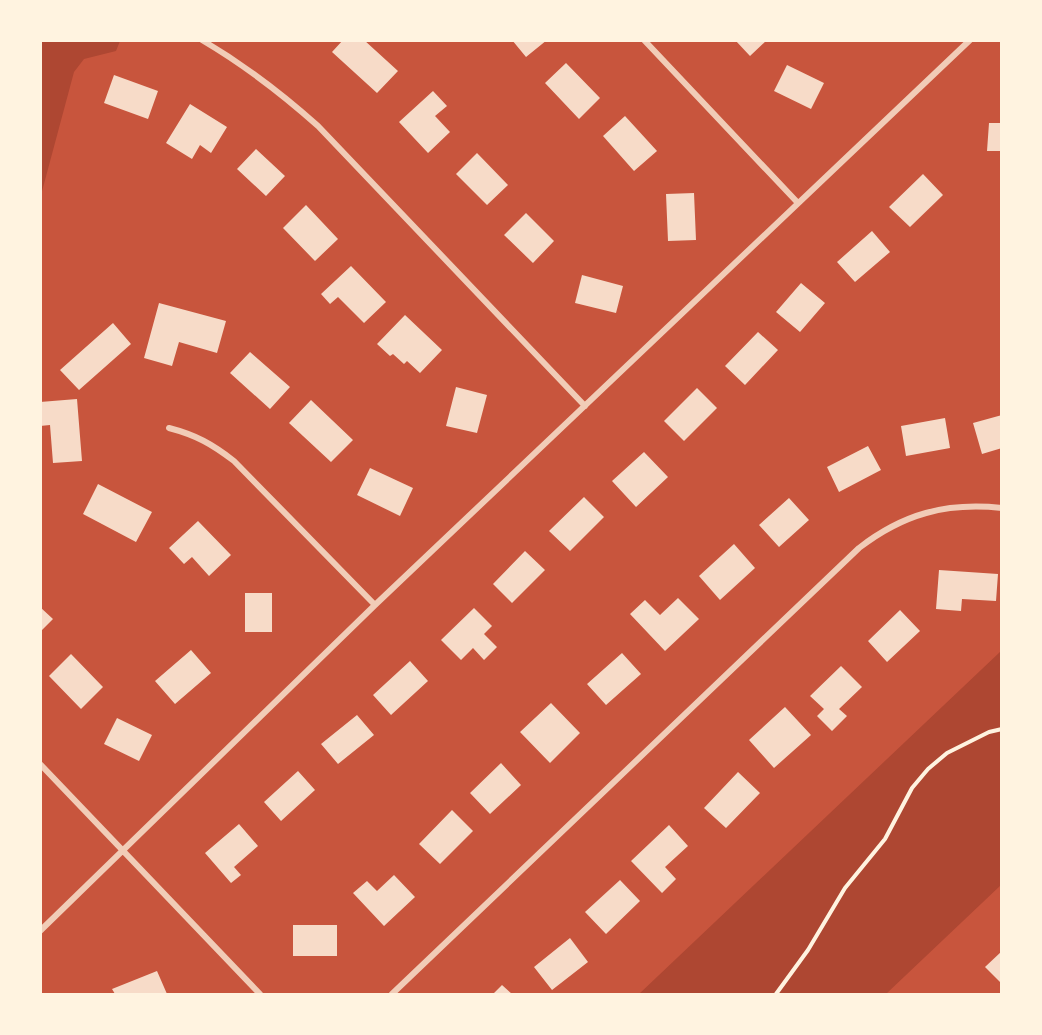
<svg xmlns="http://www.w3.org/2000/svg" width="1042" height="1035" font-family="'Titillium Web',sans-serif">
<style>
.green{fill:#ae4732}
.building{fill:#f7dbc8}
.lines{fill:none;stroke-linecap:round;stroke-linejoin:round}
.path{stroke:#fff3e0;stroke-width:4}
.minor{stroke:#f1ccb7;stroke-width:6}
</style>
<rect width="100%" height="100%" fill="#c8553d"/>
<!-- green -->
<path class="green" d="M 41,41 L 120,41 L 116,51 L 84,59 L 74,72 L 41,195 Z
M 1001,651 L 1001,885 L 886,994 L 639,994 Z"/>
<!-- building -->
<path class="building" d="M 343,40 L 364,40 L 398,71 L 377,93 L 332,52 Z
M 512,40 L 547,40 L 526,57 Z
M 735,40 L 767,40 L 750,56 Z
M 566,63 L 600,98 L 579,119 L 545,83 Z
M 787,65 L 824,83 L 811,109 L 774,91 Z
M 114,75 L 158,91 L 148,119 L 104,103 Z
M 433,91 L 447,106 L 435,116 L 450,132 L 428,153 L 399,122 Z
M 190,104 L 227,127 L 211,153 L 200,145 L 192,159 L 166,143 Z
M 625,116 L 657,151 L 634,171 L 603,136 Z
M 989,123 L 1002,123 L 1002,151 L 987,151 Z
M 256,149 L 285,176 L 266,196 L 237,169 Z
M 477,153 L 508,185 L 487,205 L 456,174 Z
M 923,174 L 943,195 L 910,227 L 889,207 Z
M 694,193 L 696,240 L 668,241 L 666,194 Z
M 306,205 L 338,239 L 315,261 L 283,228 Z
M 526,213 L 554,241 L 533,263 L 504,235 Z
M 872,231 L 890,252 L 855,282 L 837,262 Z
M 351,266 L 386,302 L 364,323 L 338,297 L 330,304 L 321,294 Z
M 582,275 L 623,286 L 616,313 L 575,303 Z
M 801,283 L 825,303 L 800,332 L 776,312 Z
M 159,303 L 226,321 L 217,353 L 179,342 L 172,366 L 144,358 Z
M 405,315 L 442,350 L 420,373 L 407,361 L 404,364 L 393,354 L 390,356 L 377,344 Z
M 113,323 L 131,344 L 79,390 L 60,370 Z
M 758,332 L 778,350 L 745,385 L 725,366 Z
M 250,352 L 290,387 L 270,409 L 230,373 Z
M 456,387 L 487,395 L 477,433 L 446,426 Z
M 697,388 L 717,408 L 684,441 L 664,421 Z
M 77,399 L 82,461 L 53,463 L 50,425 L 40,426 L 40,402 Z
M 311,400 L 353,440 L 331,462 L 289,423 Z
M 1002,415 L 1002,448 L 982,454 L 973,423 Z
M 945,418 L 950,448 L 906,456 L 901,426 Z
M 868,446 L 881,470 L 839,492 L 827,467 Z
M 644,452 L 668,477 L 636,507 L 612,481 Z
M 370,468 L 413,488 L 400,516 L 357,495 Z
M 98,484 L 152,512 L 136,542 L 83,514 Z
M 584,497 L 604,517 L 570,551 L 549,531 Z
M 789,498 L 809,520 L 779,547 L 759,525 Z
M 198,521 L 231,555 L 209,576 L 192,557 L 184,564 L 169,548 Z
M 734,544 L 755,568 L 720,600 L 699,576 Z
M 525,551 L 545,570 L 512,603 L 493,584 Z
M 939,570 L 998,574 L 996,601 L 962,599 L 961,611 L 936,609 Z
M 245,593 L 272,593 L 272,632 L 245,632 Z
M 678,598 L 699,619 L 665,651 L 630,614 L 645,600 L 660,615 Z
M 40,607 L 53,619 L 40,632 Z
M 474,608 L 492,626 L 484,634 L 497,647 L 484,660 L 473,648 L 461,660 L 441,640 Z
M 900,610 L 920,631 L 887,662 L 868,641 Z
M 191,650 L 211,673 L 175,704 L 155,681 Z
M 622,653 L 641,674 L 606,705 L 587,684 Z
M 71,654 L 103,687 L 81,709 L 49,676 Z
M 410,661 L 428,681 L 391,715 L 373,695 Z
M 841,666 L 862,687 L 839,709 L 847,716 L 832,731 L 817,716 L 824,709 L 810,696 Z
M 551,703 L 580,733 L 550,763 L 520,732 Z
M 785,707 L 811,735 L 774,768 L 749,740 Z
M 357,715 L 374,735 L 338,764 L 321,744 Z
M 117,718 L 152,735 L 139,761 L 104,744 Z
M 501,763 L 521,785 L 490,814 L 470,793 Z
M 298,771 L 315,790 L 281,821 L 264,802 Z
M 738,772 L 760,793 L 726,828 L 704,808 Z
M 452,810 L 473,831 L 440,864 L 419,844 Z
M 239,824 L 258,846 L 234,867 L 241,875 L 231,883 L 205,853 Z
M 669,825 L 688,846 L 665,867 L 676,879 L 662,893 L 631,861 Z
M 394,875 L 415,897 L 384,926 L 353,893 L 367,881 L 377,891 Z
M 620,880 L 640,901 L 606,934 L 585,912 Z
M 293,925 L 337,925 L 337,956 L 293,956 Z
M 570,938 L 588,962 L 552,990 L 534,967 Z
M 1002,951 L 1002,984 L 985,967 Z
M 157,971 L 167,994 L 115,994 L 112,989 Z
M 502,985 L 512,994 L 493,994 Z"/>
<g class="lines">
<!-- path -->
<path class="path" d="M 776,994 L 808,950 L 845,888 L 885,839 L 912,788 L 928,769 L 947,753 L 989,732 L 1002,729"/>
<!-- minor -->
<path class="minor" d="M 202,40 C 246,66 280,92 318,126 L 585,406
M 644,40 L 798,203
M 169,428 C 196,435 212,444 234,461 L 375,605
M 40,764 L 260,994
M 40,931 L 375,605 L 970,40
M 392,994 L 859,548 C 903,514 946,502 1002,508"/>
</g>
<!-- border -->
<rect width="1042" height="1035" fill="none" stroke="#fff3e0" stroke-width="84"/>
</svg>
